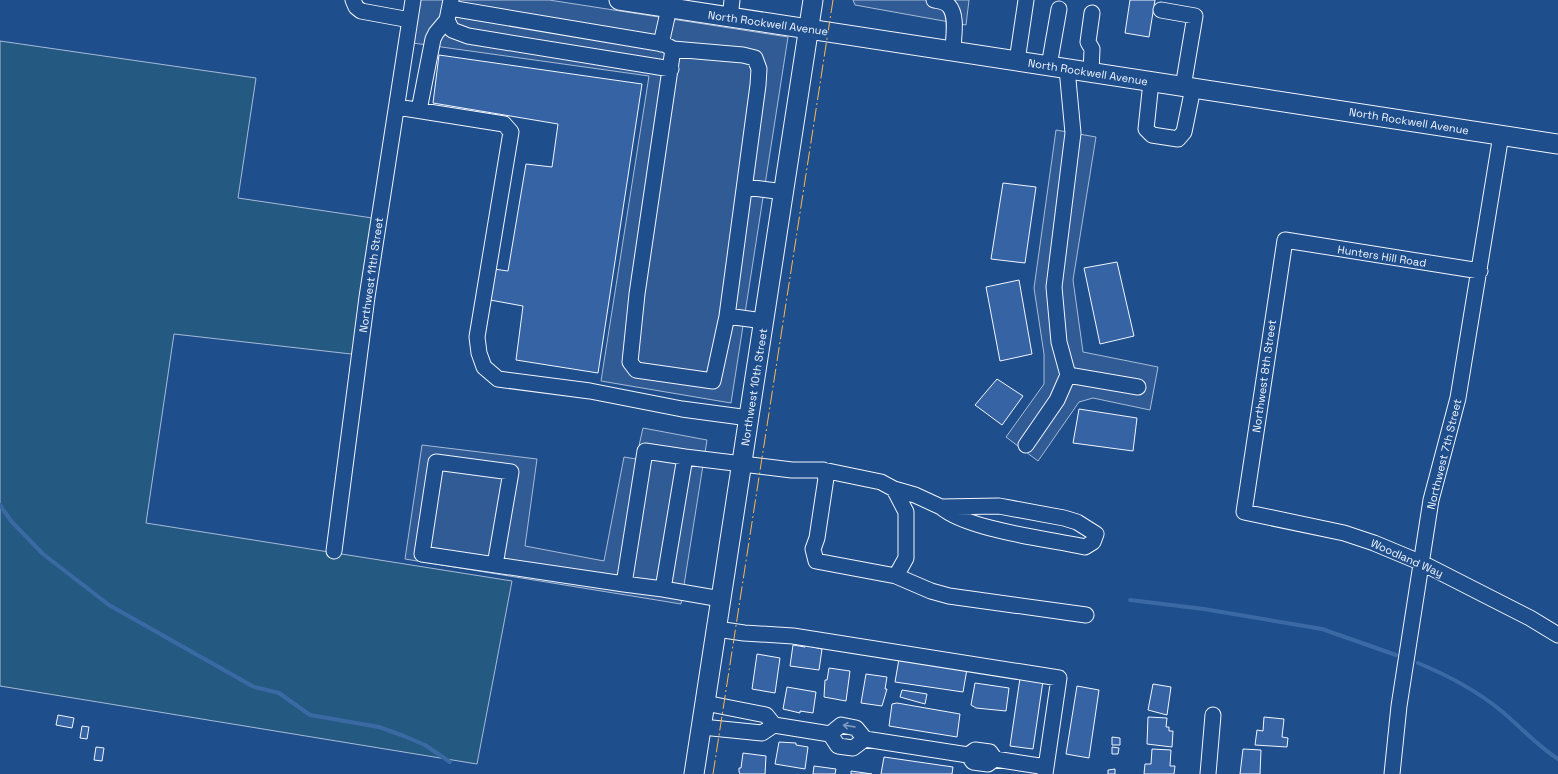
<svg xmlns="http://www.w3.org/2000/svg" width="1558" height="774" font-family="'Space Grotesk',sans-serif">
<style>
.green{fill:#245a82;stroke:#a8bbd7}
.parking{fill:#305b95;stroke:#a8bbd7}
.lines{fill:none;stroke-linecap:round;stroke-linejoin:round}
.stream{stroke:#3b69a3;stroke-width:4}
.building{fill:#3563a3;stroke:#f2f6ff}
.minor-casing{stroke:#f2f6ff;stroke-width:17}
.major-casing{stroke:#f2f6ff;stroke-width:21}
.minor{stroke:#1f4e8c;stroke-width:15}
.major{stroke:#1f4e8c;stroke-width:19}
.power{stroke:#ffb74d;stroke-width:1;stroke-dasharray:14 3 2 3;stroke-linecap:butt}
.oneway{stroke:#7e9ac0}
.labels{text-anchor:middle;stroke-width:3;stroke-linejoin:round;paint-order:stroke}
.street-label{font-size:11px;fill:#f2f6ff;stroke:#1f4e8c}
</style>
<rect width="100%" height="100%" fill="#1f4e8c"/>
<!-- green -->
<path class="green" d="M 0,41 L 256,78 L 238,198 L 379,219 L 360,355 L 174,334 L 146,523 L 512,581 L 477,764 L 0,686 Z"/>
<!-- parking -->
<path class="parking" d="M 419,0 L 549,0 L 788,37 L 731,403 L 601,381 L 649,76 L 413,43 Z
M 853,0 L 969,0 L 966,25 L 855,5 Z
M 1056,130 L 1096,137 L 1073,280 L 1083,352 L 1158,367 L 1150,410 L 1093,398 L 1079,402 L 1038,461 L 1006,437 L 1044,384 L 1044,354 L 1034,288 Z
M 643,428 L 707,440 L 681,604 L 405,559 L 422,445 L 537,459 L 525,546 L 604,561 L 624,457 L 636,459 Z"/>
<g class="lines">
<!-- stream -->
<path class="stream" d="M 0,505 L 11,521 L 43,554 L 109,605 L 254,687 L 279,693 L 310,715 L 379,727 L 404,736 L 425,745 L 450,762
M 1130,600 L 1204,609 L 1322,629 L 1396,655
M 1418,663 C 1447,675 1474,689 1499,709 C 1519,725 1536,745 1558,759"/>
</g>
<!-- building -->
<path class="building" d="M 1130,0 L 1155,0 L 1149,37 L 1125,33 Z
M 439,55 L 642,84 L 598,373 L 516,360 L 523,306 L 490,300 L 494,269 L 508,271 L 526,164 L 552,167 L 558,124 L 433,103 Z
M 1003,183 L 1036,187 L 1025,263 L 991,259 Z
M 1117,262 L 1134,336 L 1100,344 L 1084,268 Z
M 1019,280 L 1032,354 L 1000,361 L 986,287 Z
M 997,379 L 1023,396 L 1002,425 L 975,405 Z
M 1079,409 L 1137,418 L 1133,451 L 1073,443 Z
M 793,645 L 805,647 L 805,645 L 822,649 L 819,670 L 790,666 Z
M 757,654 L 780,658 L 775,693 L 752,689 Z
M 899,659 L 967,669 L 963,692 L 895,682 Z
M 829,668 L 850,671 L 846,701 L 824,697 L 825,680 L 827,680 Z
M 866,674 L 887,677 L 885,689 L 887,689 L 882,706 L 861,703 Z
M 1020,678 L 1043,681 L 1033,749 L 1010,746 Z
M 975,683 L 1009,688 L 1006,711 L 976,708 L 971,705 Z
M 1153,684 L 1171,687 L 1167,715 L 1148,710 Z
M 1077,686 L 1099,690 L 1089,758 L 1066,754 Z
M 787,687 L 816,692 L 813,713 L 800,711 L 800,713 L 783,709 Z
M 902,690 L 927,694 L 925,704 L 900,697 Z
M 897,703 L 960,714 L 957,737 L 889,726 L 892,704 Z
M 58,715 L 74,718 L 72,728 L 56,725 Z
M 1148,717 L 1167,718 L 1166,727 L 1169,727 L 1169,731 L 1173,731 L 1172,747 L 1147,744 Z
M 1264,717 L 1284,719 L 1282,737 L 1288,738 L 1287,747 L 1255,745 L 1257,730 L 1263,731 Z
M 82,726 L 89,727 L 87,739 L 80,738 Z
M 1112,737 L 1120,738 L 1120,745 L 1112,745 Z
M 779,742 L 796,743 L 796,745 L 808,747 L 805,769 L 775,764 Z
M 96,747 L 104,748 L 102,761 L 94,760 Z
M 1112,747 L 1119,748 L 1118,754 L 1112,754 Z
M 1152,749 L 1171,750 L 1170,766 L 1175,766 L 1174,774 L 1144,774 L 1145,764 L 1151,764 Z
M 1243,749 L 1261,750 L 1260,774 L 1240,774 Z
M 743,753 L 766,756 L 765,774 L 740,774 L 739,772 L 739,768 L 741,768 Z
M 884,757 L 953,767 L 952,774 L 881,774 Z
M 814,766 L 836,769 L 835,774 L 813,774 Z
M 1115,769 L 1115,774 L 1108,774 L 1108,770 Z
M 851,771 L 872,774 L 851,774 Z"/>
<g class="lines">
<!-- minor casing -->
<g class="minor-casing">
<path id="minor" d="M 353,0 L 356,7 L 361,11 L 410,20
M 451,0 L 447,20 L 452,30 L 468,36 L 671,69
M 934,0 C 939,1 945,1 949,6 C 958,16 953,38 953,51
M 450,8 L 646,41 L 664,44 L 673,49
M 1161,10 L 1195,16 L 1183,87
M 730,18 L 732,0
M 661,44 L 669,8
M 1017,61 L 1026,0
M 1049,66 L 1059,9
M 1067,69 L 1073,133 L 1054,287 L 1059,342 L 1068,375 L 1138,387
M 1091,73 L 1092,49 L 1088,42 L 1092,13
M 1151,82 L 1146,129 L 1152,135 L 1178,139 L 1184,132 L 1193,88
M 397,107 L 504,124 L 511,132 L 477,337 L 479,353 L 484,367 L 498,379 L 590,391 L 682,409 L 749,418
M 419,110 L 433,39 L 436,33 L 447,20
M 745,187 L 784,192
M 1480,271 L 1285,240 L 1244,512 L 1344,533 L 1374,543 L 1422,563 L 1530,618 L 1558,635
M 727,316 L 758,85 L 759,69 L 755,58 L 743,55 L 673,49 L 637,294 L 630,362 L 636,370 L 713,381 L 727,316 L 764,321
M 1026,445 L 1057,400 L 1068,375
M 685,457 L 645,451 L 624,584 L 663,589 L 685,457 L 792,470 L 823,470 L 826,478 L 817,538 L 813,549 L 816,561 L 896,576 L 931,591 L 949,596 L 1086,615
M 823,470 L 881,482 L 894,489 L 906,512 L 906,558 L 896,576
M 894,489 L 915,495 L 941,507 L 999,506 L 1064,518 L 1077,522 L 1096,534 L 1093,542 L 1085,547 C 1049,539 967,530 941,507
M 334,551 L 367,297 L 413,0
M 495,565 L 511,472 L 436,462 L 422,554 L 624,584
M 663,589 L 721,599
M 717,629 L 744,633 L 793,636 L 1059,678 L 1045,774
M 774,725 L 830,734 L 841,725 L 856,728 L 865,739 L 853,748 L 838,746 L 830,734
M 702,727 L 762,733 L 774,725 L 766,715 L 705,703
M 865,739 L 968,755 L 973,762 L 988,764 L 995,759 L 990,752 L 975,750 L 968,755
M 995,759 L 1046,767
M 1208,774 L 1213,715
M 1392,774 L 1399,706 L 1431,500 L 1458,398 L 1501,135"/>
</g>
<!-- major casing -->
<g class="major-casing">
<path id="major" d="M 619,0 L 1558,144
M 694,774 L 813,0"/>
</g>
<!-- minor -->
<use href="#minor" class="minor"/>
<!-- major -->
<use href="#major" class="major"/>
<!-- power -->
<path class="power" d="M 713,774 L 833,0"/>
</g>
<!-- one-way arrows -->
<defs><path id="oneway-shaft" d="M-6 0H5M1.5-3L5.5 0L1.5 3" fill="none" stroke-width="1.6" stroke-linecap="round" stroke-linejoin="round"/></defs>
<use class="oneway" href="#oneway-shaft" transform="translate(849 726) rotate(-172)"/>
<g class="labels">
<!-- street labels -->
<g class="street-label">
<text transform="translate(768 23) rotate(8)" y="4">North Rockwell Avenue</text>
<text transform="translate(1088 72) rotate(9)" y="4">North Rockwell Avenue</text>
<text transform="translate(1409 121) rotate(9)" y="4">North Rockwell Avenue</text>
<text transform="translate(1382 256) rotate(9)" y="4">Hunters Hill Road</text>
<text transform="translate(371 275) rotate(-82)" y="4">Northwest 11th Street</text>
<text transform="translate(1264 376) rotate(-82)" y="4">Northwest 8th Street</text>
<text transform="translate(754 387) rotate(-81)" y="4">Northwest 10th Street</text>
<text transform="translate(1444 454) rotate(-76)" y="4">Northwest 7th Street</text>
<text transform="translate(1407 558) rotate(24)" y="4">Woodland Way</text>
</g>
</g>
</svg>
